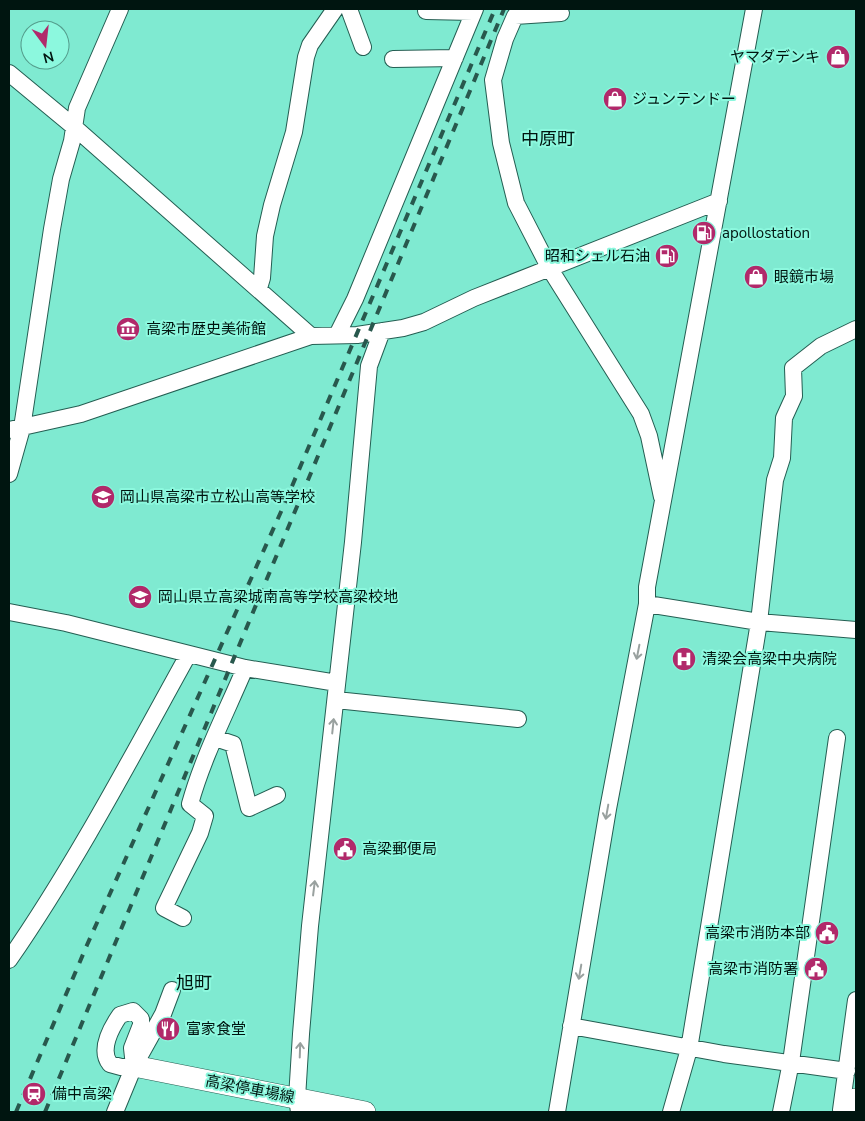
<svg xmlns="http://www.w3.org/2000/svg" width="865" height="1121" font-family="'Nunito Sans','Noto Sans JP',sans-serif">
<style>
.lines{fill:none;stroke-linecap:round;stroke-linejoin:round}
.minor-casing{stroke:#245e52;stroke-width:18}
.major-casing{stroke:#245e52;stroke-width:22}
.highway-casing{stroke:#245e52;stroke-width:26}
.minor{stroke:#fff;stroke-width:16}
.major{stroke:#fff;stroke-width:21}
.highway{stroke:#fff;stroke-width:25}
.rail{stroke:#28584d;stroke-width:4;stroke-dasharray:9 9;stroke-linecap:butt}
.oneway{stroke:#99a19f}
.labels{text-anchor:middle;stroke-width:4;stroke-linejoin:round;paint-order:stroke}
.poi-label{font-size:15px;fill:#001510;stroke:#8cf8de;text-anchor:start}
.street-label{font-size:15px;fill:#001510;stroke:#8cf8de}
.quarter-label{font-size:18px;fill:#001510;stroke:#8cf8de}
</style>
<rect width="100%" height="100%" fill="#7fead1"/>
<g class="lines">
<!-- minor casing -->
<g class="minor-casing">
<path id="minor" d="M 349,9 L 363,47
M 426,11 L 473,12
M 561,13 L 515,16 L 505,39 L 493,80 L 501,143 L 516,203 L 550,269 L 641,414 L 649,436 L 662,497
M 393,59 L 455,58
M 9,73 L 73,126 L 311,336
M 259,288 L 262,278 L 265,236 L 272,205 L 294,132 L 306,57 L 310,45 L 335,9
M 337,335 L 355,299 L 475,9
M 9,430 L 81,414 L 311,336 L 357,335 L 403,328 L 424,322 L 474,298 L 719,201
M 9,474 L 22,428 L 52,229 L 61,179 L 72,141 L 77,108 L 120,9
M 647,604 L 759,622 L 856,630
M 9,612 L 66,623 L 245,668 L 337,683
M 336,700 L 518,719
M 215,738 L 233,744 L 249,808 L 277,795
M 183,918 L 164,908 L 200,833 L 205,816 L 190,804 C 203,757 226,713 245,668
M 9,960 C 76,863 131,758 188,655
M 133,1011 L 141,1019 L 141,1025 L 132,1048 L 134,1066 L 121,1067 L 110,1064 C 99,1050 111,1028 120,1015 Z
M 571,1026 L 724,1054 L 847,1071
M 841,1110 L 856,1000
M 115,1112 L 134,1066 L 163,1014 L 172,990
M 299,1112 L 297,1098 L 301,1034 L 310,926 L 353,542 L 369,366 L 382,331
M 557,1112 L 608,809 L 647,604 L 647,587 L 754,9
M 671,1112 L 689,1049 L 759,622 L 775,480 L 782,458 L 784,418 L 794,396 L 793,368 L 821,346 L 856,329
M 781,1112 L 791,1062 L 837,738"/>
</g>
<!-- major casing -->
<g class="major-casing">
<path id="major" d="M 134,1066 L 365,1112"/>
</g>
<!-- highway casing -->
<g class="highway-casing">
<path id="highway" d="M 854,1112 L 856,1101"/>
</g>
<!-- minor -->
<use href="#minor" class="minor"/>
<!-- major -->
<use href="#major" class="major"/>
<!-- highway -->
<use href="#highway" class="highway"/>
<!-- rail -->
<path class="rail" d="M 16,1112 L 87,945 L 284,505 L 495,9
M 45,1112 L 504,9"/>
</g>
<!-- one-way arrows -->
<defs><path id="oneway-shaft" d="M-6 0H5M1.5-3L5.5 0L1.5 3" fill="none" stroke-width="1.6" stroke-linecap="round" stroke-linejoin="round" transform="scale(1.25)"/></defs>
<g class="oneway">
<use href="#oneway-shaft" transform="translate(638 652) rotate(101)"/>
<use href="#oneway-shaft" transform="translate(333 726) rotate(-84)"/>
<use href="#oneway-shaft" transform="translate(607 812) rotate(100)"/>
<use href="#oneway-shaft" transform="translate(314 888) rotate(-83)"/>
<use href="#oneway-shaft" transform="translate(580 972) rotate(100)"/>
<use href="#oneway-shaft" transform="translate(300 1050) rotate(-88)"/>
</g>
<!-- icons -->
<defs>
<g id="shop-disc" transform="scale(1.25)"><circle r="9.5" fill="#b1296a" stroke="#8cf8de"/><path d="M-5-2.5h2.3a2.7 3.5 0 0 1 5.4 0H5L5.5 6h-11ZM-1.5-2.5h3a1.5 2.3 0 0 0-3 0Z" fill="#fff"/></g>
<g id="fuel-disc" transform="scale(1.25)"><circle r="9.5" fill="#b1296a" stroke="#8cf8de"/><path d="M-5.5-6h7V0h2V4h1.3V-2.5L3-4.5l.8-.8L6-3V5H2.5V1h-1V6h-7ZM-4.2-4.7v3.2H.2V-4.7Z" fill="#fff"/></g>
<g id="museum-disc" transform="scale(1.25)"><circle r="9.5" fill="#b1296a" stroke="#8cf8de"/><path d="M0-6L6-3V-2H-6V-3ZM-5-1h2V3h-2ZM-1-1h2V3h-2ZM3-1h2V3H3ZM-6 4H6V6H-6Z" fill="#fff"/></g>
<g id="school-disc" transform="scale(1.25)"><circle r="9.5" fill="#b1296a" stroke="#8cf8de"/><path d="M0-5L7-2L0 1L-7-2ZM-4 1L0 2.5L4 1V4Q0 6-4 4Z" fill="#fff"/></g>
<g id="hospital-disc" transform="scale(1.25)"><circle r="9.5" fill="#b1296a" stroke="#8cf8de"/><path d="M-5-5h3v3.5h4V-5h3V5h-3V1.5h-4V5h-3Z" fill="#fff"/></g>
<g id="civic-disc" transform="scale(1.25)"><circle r="9.5" fill="#b1296a" stroke="#8cf8de"/><path d="M-.6-6.5H3V-4.5H.6V-3L4-1V1h2V6H-6V1h2V-1L-.6-3ZM-1.2 2.5V6h2.4V2.5Z" fill="#fff"/></g>
<g id="restaurant-disc" transform="scale(1.25)"><circle r="9.5" fill="#b1296a" stroke="#8cf8de"/><path d="M-5-6h1v4h1v-4h1v4h1v-4h1v5L-1.5 .5V6h-2V.5L-5-1ZM5-6V6H3V1.5H1.5Q1.5-4 5-6Z" fill="#fff"/></g>
<g id="station-disc" transform="scale(1.25)"><circle r="9.5" fill="#b1296a" stroke="#8cf8de"/><path d="M-3-6H3Q5-6 5-4V2Q5 4 3 4L4.5 6H3L1.5 4h-3L-3 6H-4.5L-3 4Q-5 4-5 2V-4Q-5-6-3-6ZM-3.5-4v3h7v-3ZM-3.5 1v1.5H-2V1ZM2 1v1.5H3.5V1Z" fill="#fff"/></g>
</defs>
<g fill-rule="evenodd">
<use href="#shop-disc" x="838" y="57"/>
<use href="#shop-disc" x="615" y="99"/>
<use href="#fuel-disc" x="704" y="233"/>
<use href="#fuel-disc" x="667" y="256"/>
<use href="#shop-disc" x="756" y="277"/>
<use href="#museum-disc" x="128" y="329"/>
<use href="#school-disc" x="103" y="497"/>
<use href="#school-disc" x="140" y="597"/>
<use href="#hospital-disc" x="684" y="659"/>
<use href="#civic-disc" x="345" y="849"/>
<use href="#civic-disc" x="827" y="933"/>
<use href="#civic-disc" x="816" y="969"/>
<use href="#restaurant-disc" x="168" y="1029"/>
<use href="#station-disc" x="34" y="1094"/>
</g>
<g class="labels">
<!-- poi labels -->
<g class="poi-label">
<text x="820" y="62" text-anchor="end">ヤマダデンキ</text>
<text x="632" y="104">ジュンテンドー</text>
<text x="722" y="238">apollostation</text>
<text x="650" y="261" text-anchor="end">昭和シェル石油</text>
<text x="774" y="282">眼鏡市場</text>
<text x="146" y="334">高梁市歴史美術館</text>
<text x="120" y="502">岡山県高梁市立松山高等学校</text>
<text x="158" y="602">岡山県立高梁城南高等学校高梁校地</text>
<text x="702" y="664">清梁会高梁中央病院</text>
<text x="362" y="854">高梁郵便局</text>
<text x="810" y="938" text-anchor="end">高梁市消防本部</text>
<text x="798" y="974" text-anchor="end">高梁市消防署</text>
<text x="186" y="1034">富家食堂</text>
<text x="52" y="1099">備中高梁</text>
</g>
<!-- street labels -->
<g class="street-label">
<text transform="translate(250 1089) rotate(11)" y="5">高梁停車場線</text>
</g>
<!-- quarter labels -->
<g class="quarter-label">
<text x="548" y="145">中原町</text>
<text x="194" y="989">旭町</text>
</g>
</g>
<!-- border -->
<rect width="865" height="1121" fill="none" stroke="#001510" stroke-width="20"/>
<!-- north arrow -->
<g transform="translate(45 45) rotate(165)"><circle r="24" fill="#8cf8de" stroke="#549d8c"/>
<path d="M0-4L9 19L0 12L-9 19Z" fill="#b1296a"/>
<text y="-8" font-size="14" font-weight="bold" text-anchor="middle" fill="#001510">N</text>
</g>
</svg>
